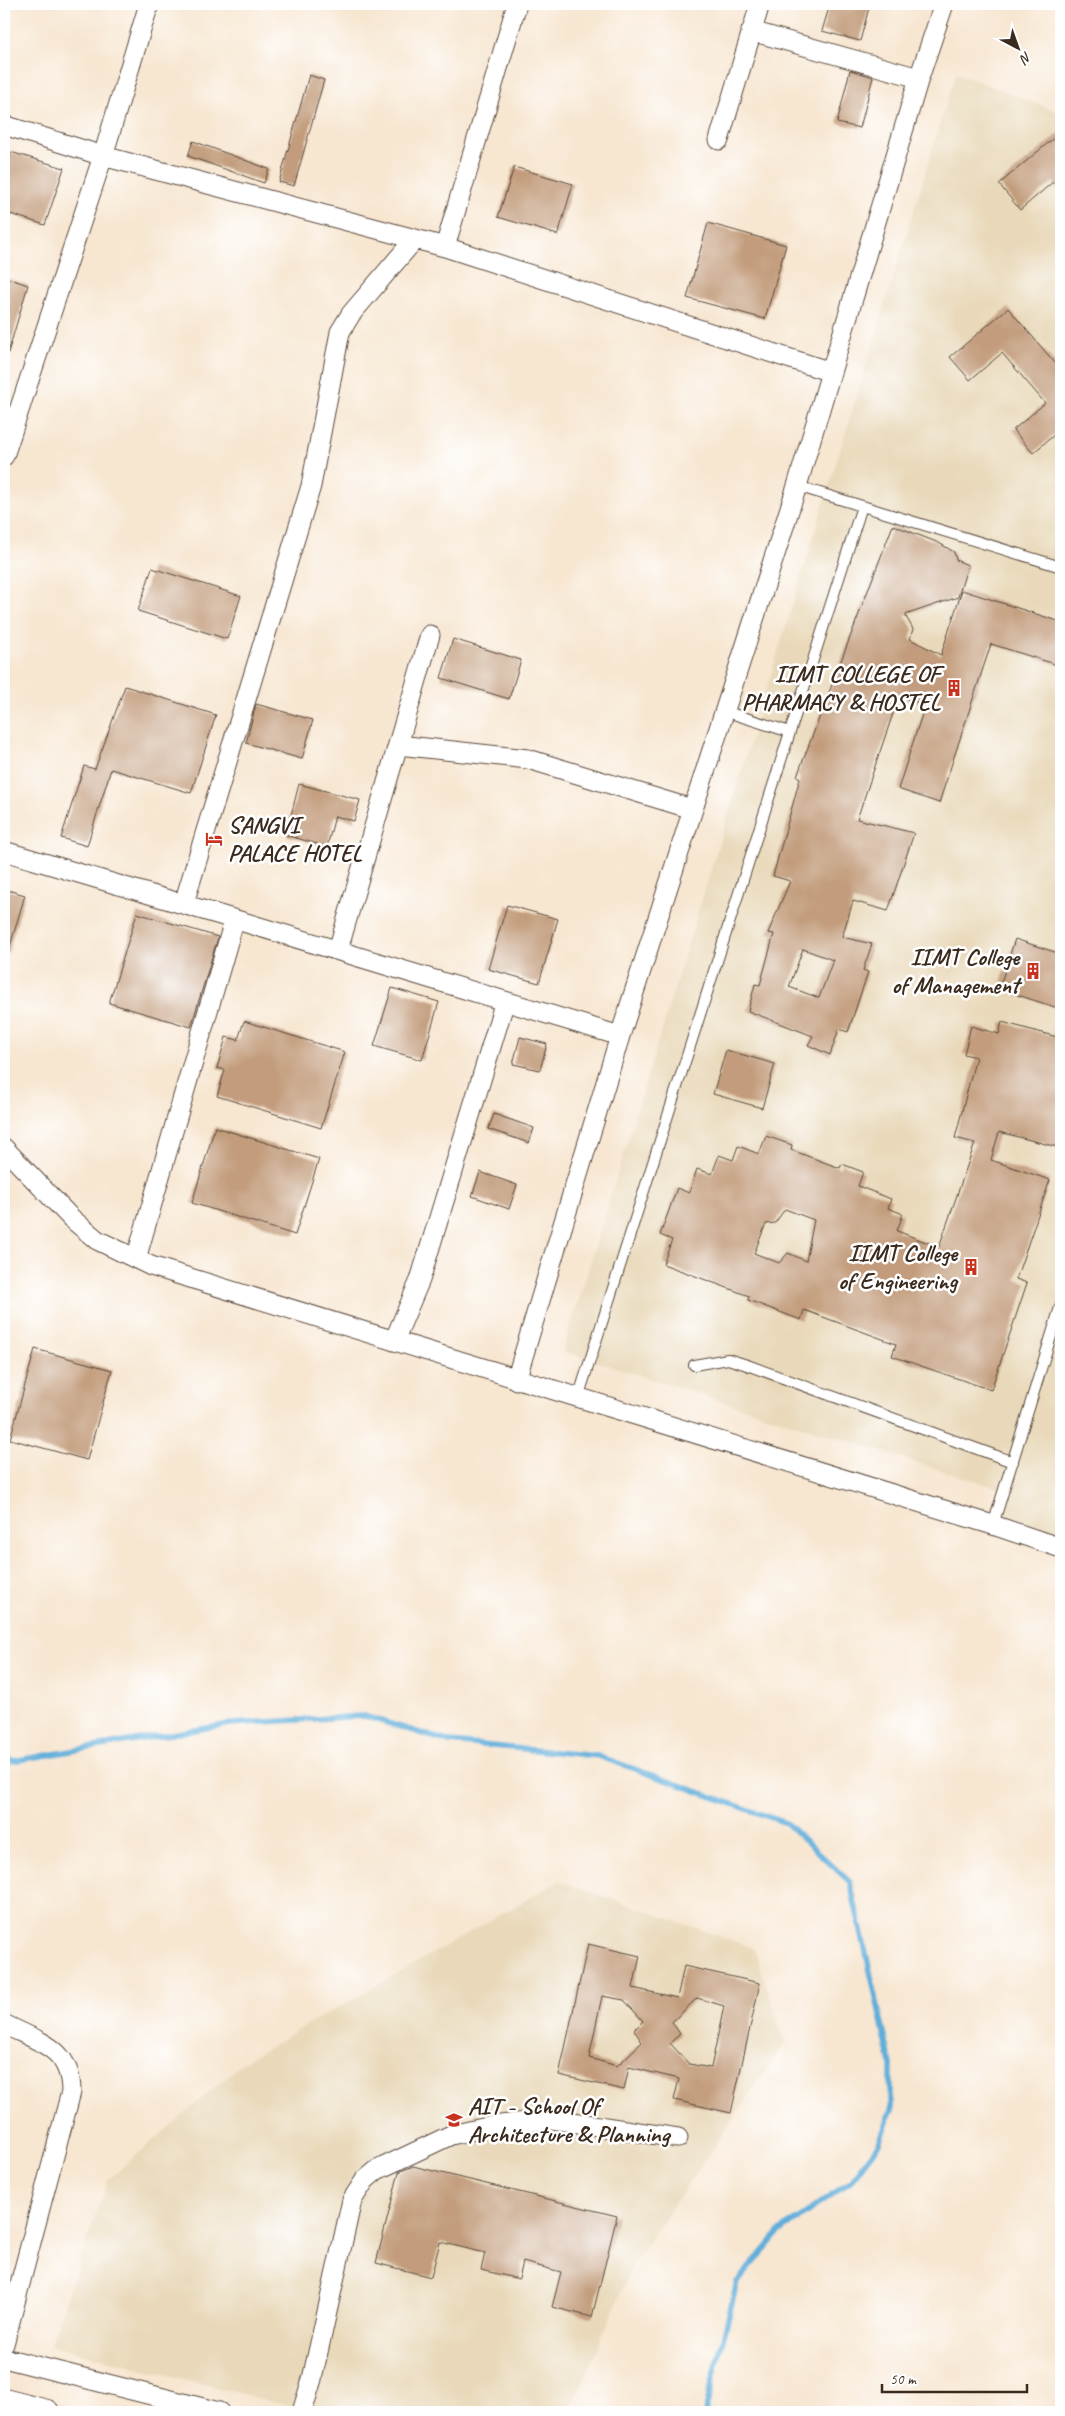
<svg xmlns="http://www.w3.org/2000/svg" width="1065" height="2416" font-family="Caveat,sans-serif">
<style>
.built{fill:#e9d9ba}
.lines{fill:none;stroke-linecap:round;stroke-linejoin:round}
.stream{stroke:#60aeda;stroke-width:5.5}
.building{fill:#c29c7c;fill-rule:evenodd}
.service-casing{stroke:#574639;stroke-width:12}
.minor-casing{stroke:#574639;stroke-width:21}
.tertiary-casing{stroke:#574639;stroke-width:26}
.service{stroke:#fff;stroke-width:10}
.minor{stroke:#fff;stroke-width:19}
.tertiary{stroke:#fff;stroke-width:24}
.labels{text-anchor:middle;stroke-width:5;stroke-linejoin:round;paint-order:stroke}
.poi-label{font-size:24px;font-weight:bold;fill:#3b2a1e;stroke:#fff;text-anchor:end}
</style>
<rect width="100%" height="100%" fill="#fff"/>
<filter id="ink" filterUnits="userSpaceOnUse"><feTurbulence type="fractalNoise" baseFrequency=".02" numOctaves="2"/><feDisplacementMap in="SourceGraphic" scale="10" xChannelSelector="R" yChannelSelector="G"/><feConvolveMatrix kernelMatrix="1 2 1 2 8 2 1 2 1" color-interpolation-filters="sRGB"/></filter>
<filter id="wash" filterUnits="userSpaceOnUse"><feTurbulence type="fractalNoise" baseFrequency=".0096" numOctaves="4" result="noise"/><feDisplacementMap in="SourceGraphic" scale="20" xChannelSelector="R" yChannelSelector="G"/><feGaussianBlur stdDeviation="1.12" result="paint"/><feColorMatrix in="noise" values="0 0 0 0 0 0 0 0 0 0 0 0 0 0 0 0 0 1.4 0 .05"/><feComposite in="paint" operator="in"/></filter>
<g filter="url(#wash)">
<rect width="100%" height="100%" fill="#f7e6d0"/>
<!-- built -->
<path class="built" d="M 956,73 L 1061,113 L 1061,1543 L 993,1525 L 1004,1490 L 563,1351 Z
M 559,1881 L 754,1948 L 785,2043 L 634,2263 L 569,2412 L 321,2412 L 301,2409 L 50,2345 L 108,2180 L 245,2061 Z"/>
<g class="lines">
<!-- stream -->
<path class="stream" d="M 4,1758 L 12,1761 L 230,1724 L 364,1716 L 450,1742 L 598,1756 L 786,1823 L 850,1882 L 891,2064 L 891,2112 L 878,2145 L 850,2182 L 779,2232 L 737,2282 L 705,2412"/>
</g>
<g id="blocks">
<!-- building -->
<path class="building" d="M 830,4 L 870,4 L 860,41 L 822,31 Z
M 850,70 L 873,77 L 860,128 L 837,123 Z
M 309,75 L 324,80 L 294,186 L 279,182 Z
M 1061,132 L 1061,193 L 1053,182 L 1020,210 L 999,184 Z
M 193,141 L 269,169 L 264,183 L 188,156 Z
M 4,150 L 64,168 L 45,225 L 4,212 Z
M 514,167 L 573,184 L 558,235 L 498,217 Z
M 708,223 L 786,245 L 765,319 L 687,298 Z
M 4,277 L 28,285 L 8,353 L 4,353 Z
M 1008,308 L 1061,370 L 1061,429 L 1033,453 L 1013,430 L 1045,403 L 1002,353 L 970,380 L 950,357 Z
M 893,525 L 939,543 L 954,552 L 956,560 L 968,565 L 958,597 L 905,615 L 913,629 L 910,639 L 941,655 L 962,590 L 1061,622 L 1061,666 L 991,644 L 939,803 L 898,789 L 925,705 L 899,696 L 857,819 L 914,833 L 888,911 L 853,901 L 842,937 L 872,944 L 863,970 L 868,972 L 848,1032 L 839,1029 L 830,1055 L 808,1045 L 813,1036 L 748,1011 L 755,984 L 760,985 L 774,934 L 768,933 L 790,881 L 773,876 L 800,778 L 797,776 ZM 803,949 L 833,960 L 819,998 L 789,987 Z
M 152,568 L 241,596 L 227,639 L 138,611 Z
M 453,639 L 521,660 L 509,699 L 441,678 Z
M 125,686 L 216,715 L 191,793 L 111,769 L 87,846 L 61,838 L 84,766 L 95,769 Z
M 256,704 L 313,720 L 302,759 L 246,743 Z
M 299,784 L 360,800 L 354,821 L 335,816 L 327,847 L 286,835 Z
M 4,889 L 25,895 L 8,953 L 4,953 Z
M 507,905 L 558,919 L 539,983 L 488,969 Z
M 137,913 L 218,937 L 191,1027 L 109,1003 Z
M 1015,939 L 1061,954 L 1061,1009 L 999,989 Z
M 392,988 L 439,1002 L 422,1060 L 374,1046 Z
M 244,1021 L 345,1052 L 321,1128 L 217,1096 L 225,1070 L 217,1068 L 226,1037 L 238,1040 Z
M 1002,1022 L 1061,1038 L 1061,1148 L 999,1132 L 991,1160 L 1050,1180 L 1016,1279 L 1027,1283 L 991,1390 L 892,1356 L 896,1344 L 804,1310 L 801,1320 L 748,1300 L 749,1296 L 663,1264 L 672,1240 L 660,1235 L 677,1188 L 689,1193 L 697,1169 L 712,1174 L 719,1155 L 733,1160 L 738,1146 L 759,1154 L 766,1136 L 792,1145 L 791,1150 L 840,1168 L 842,1164 L 863,1172 L 858,1186 L 891,1199 L 888,1208 L 903,1214 L 897,1231 L 939,1247 L 975,1143 L 955,1138 L 976,1057 L 964,1054 L 971,1026 L 999,1034 ZM 785,1209 L 814,1220 L 806,1261 L 788,1253 L 779,1263 L 754,1253 L 766,1224 L 775,1223 Z
M 520,1037 L 547,1044 L 540,1070 L 513,1064 Z
M 726,1050 L 775,1064 L 762,1108 L 713,1094 Z
M 494,1114 L 534,1128 L 529,1143 L 488,1129 Z
M 215,1127 L 319,1159 L 295,1235 L 192,1203 Z
M 480,1172 L 517,1185 L 509,1209 L 472,1196 Z
M 35,1349 L 112,1370 L 87,1460 L 10,1439 Z
M 588,1944 L 640,1956 L 633,1988 L 677,1998 L 684,1966 L 760,1983 L 731,2113 L 674,2100 L 679,2079 L 629,2067 L 624,2090 L 559,2075 ZM 602,1996 L 624,2000 L 643,2021 L 634,2030 L 642,2042 L 617,2066 L 589,2058 ZM 697,1998 L 724,2006 L 711,2068 L 689,2064 L 670,2043 L 680,2034 L 672,2022 Z
M 413,2166 L 617,2216 L 592,2317 L 552,2307 L 561,2272 L 523,2262 L 519,2279 L 481,2270 L 485,2253 L 440,2242 L 431,2277 L 376,2263 L 399,2172 Z"/>
</g>
</g>
<g filter="url(#ink)">
<use href="#blocks" fill-opacity="0" stroke="#574639" stroke-width="1"/>
<g class="lines">
<!-- service casing -->
<g class="service-casing">
<path id="service" d="M 797,486 L 1061,567
M 724,711 L 790,732
M 694,1365 L 728,1359 L 747,1365 L 1013,1462
M 578,1398 L 862,506
M 993,1525 L 1061,1304"/>
</g>
<!-- minor casing -->
<g class="minor-casing">
<path id="minor" d="M 751,31 L 919,78
M 4,125 L 103,156 L 445,247 L 831,372
M 719,140 L 760,4
M 445,247 L 517,4
M 4,456 L 103,156 L 149,4
M 398,745 L 528,759 L 692,809
M 4,851 C 210,911 414,974 620,1036
M 184,903 L 311,486 L 340,332 L 351,314 L 414,240
M 338,950 L 430,635
M 4,1148 L 71,1218 L 97,1240 L 151,1266 L 993,1525 L 1061,1548
M 136,1259 L 234,921
M 394,1341 L 420,1280 L 505,1001
M 516,1380 L 620,1036 L 797,486 L 919,78 L 944,4
M 4,2024 C 38,2042 71,2047 71,2092 L 4,2344
M 4,2358 L 219,2412
M 302,2412 L 312,2379 L 352,2200 L 365,2180 L 377,2170 L 451,2135 L 492,2126 L 552,2119 L 678,2138"/>
</g>
<!-- tertiary casing -->
<g class="tertiary-casing">
<path id="tertiary" d="M 4,2401 L 47,2412"/>
</g>
<!-- service -->
<use href="#service" class="service"/>
<!-- minor -->
<use href="#minor" class="minor"/>
<!-- tertiary -->
<use href="#tertiary" class="tertiary"/>
</g>
</g>
<!-- icons -->
<defs>
<g id="building-bare" transform="scale(1.35)"><path d="M-4-6H4V6H1V3H-1V6H-4ZM-2.5-4.3h1.7v1.8h-1.7ZM.8-4.3h1.7v1.8H.8ZM-2.5-1h1.7V.8h-1.7ZM.8-1h1.7V.8H.8Z" fill="#c8321e" stroke="#fff" stroke-width="2.5" paint-order="stroke"/></g>
<g id="hotel-bare" transform="scale(1.35)"><path d="M-6-4.5h1.5V1H6V5H4.5V3h-9V5H-6ZM-4 0a1.8 1.8 0 1 1 3.6 0ZM.5 0V-2.5h3Q6-2.5 6 0Z" fill="#c8321e" stroke="#fff" stroke-width="2.5" paint-order="stroke"/></g>
<g id="university-bare" transform="scale(1.35)"><path d="M0-5L7-2L0 1L-7-2ZM-4 1L0 2.5L4 1V4Q0 6-4 4Z" fill="#c8321e" stroke="#fff" stroke-width="2.5" paint-order="stroke"/></g>
</defs>
<g fill-rule="evenodd">
<use href="#building-bare" x="954" y="688"/>
<use href="#hotel-bare" x="214" y="839"/>
<use href="#building-bare" x="1033" y="971"/>
<use href="#building-bare" x="971" y="1267"/>
<use href="#university-bare" x="454" y="2120"/>
</g>
<g class="labels">
<!-- poi labels -->
<g class="poi-label">
<text x="940" y="682">IIMT COLLEGE OF<tspan x="940" dy="28">PHARMACY &amp; HOSTEL</tspan></text>
<text x="228" y="833" text-anchor="start">SANGVI<tspan x="228" dy="28">PALACE HOTEL</tspan></text>
<text x="1019" y="965">IIMT College<tspan x="1019" dy="28">of Management</tspan></text>
<text x="957" y="1261">IIMT College<tspan x="957" dy="28">of Engineering</tspan></text>
<text x="468" y="2114" text-anchor="start">AIT - School Of<tspan x="468" dy="28">Architecture &amp; Planning</tspan></text>
</g>
</g>
<!-- margin -->
<rect width="1065" height="2416" fill="none" stroke="#fff" stroke-width="20"/>
<!-- north arrow -->
<g transform="translate(1018 48) rotate(139)" stroke="#ffffff" stroke-width="4" paint-order="stroke">
<path d="M0-4L9 19L0 12L-9 19Z" fill="#3b2a1e"/>
<text y="-8" font-size="14" font-weight="bold" text-anchor="middle" fill="#3b2a1e">N</text>
</g>
<!-- scale -->
<path d="M882 2384v8h145v-8" fill="none" stroke="#3b2a1e" stroke-width="2.5"/>
<text x="890" y="2384" font-size="15" fill="#3b2a1e" stroke="#ffffff" stroke-width="4" paint-order="stroke">50 m</text>
</svg>
